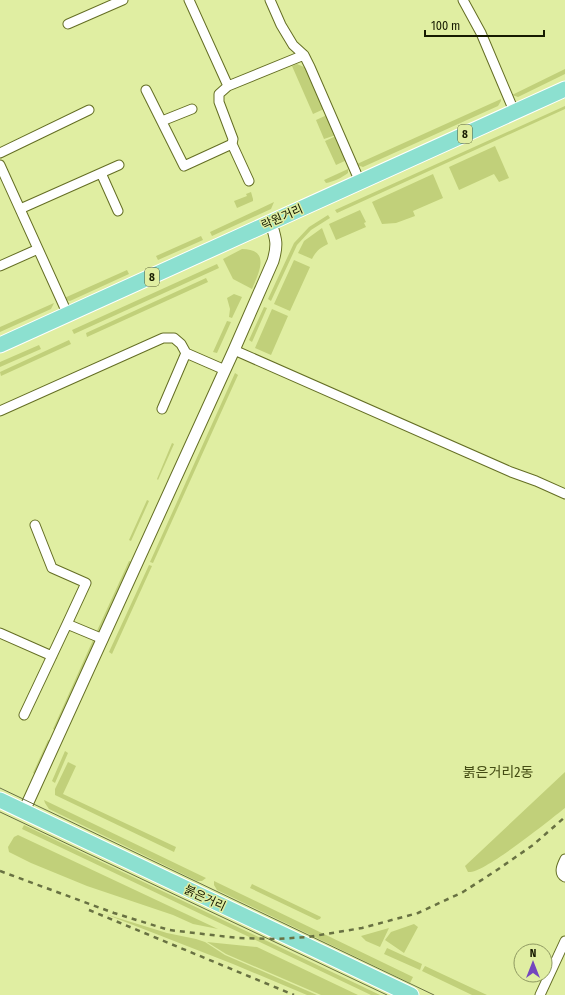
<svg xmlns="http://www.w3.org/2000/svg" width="565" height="995" font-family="'Fira Sans Condensed','Noto Sans KR',sans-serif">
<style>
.green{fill:#c1d07a}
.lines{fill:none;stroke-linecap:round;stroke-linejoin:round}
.minor-casing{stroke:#646e24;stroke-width:11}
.tertiary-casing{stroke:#646e24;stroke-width:13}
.primary-casing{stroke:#fff;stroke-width:17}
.minor{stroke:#fff;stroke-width:9}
.tertiary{stroke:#fff;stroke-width:11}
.primary{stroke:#8ce0d0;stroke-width:15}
.tram{stroke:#687142;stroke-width:1}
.rail{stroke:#687142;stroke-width:2.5;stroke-dasharray:5 5;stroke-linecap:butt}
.labels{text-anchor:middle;stroke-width:3;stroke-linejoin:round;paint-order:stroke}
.shield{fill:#e0eea2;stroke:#535a31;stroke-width:1}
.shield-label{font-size:11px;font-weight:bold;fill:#161a00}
.street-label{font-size:12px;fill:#161a00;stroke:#e0eea2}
.quarter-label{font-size:14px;fill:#444c13;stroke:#e0eea2}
</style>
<rect width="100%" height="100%" fill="#e0eea2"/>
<!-- green -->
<path class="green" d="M 297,64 L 304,67 L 307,71 L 324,109 L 313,114 L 292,66 Z
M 565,69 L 565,74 L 518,97 L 512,95 Z
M 501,99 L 501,101 L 498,106 L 363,167 L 357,165 L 357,164 Z
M 565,106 L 565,109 L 337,213 L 335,210 Z
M 327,115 L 336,135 L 324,139 L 316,120 Z
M 336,136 L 347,160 L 336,165 L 325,141 Z
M 495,146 L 509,178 L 499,182 L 494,174 L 459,190 L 449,167 Z
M 348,169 L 348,173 C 343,177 333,182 326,183 L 324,180 Z
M 433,174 L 443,198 L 413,211 L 415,216 L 396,223 L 382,224 L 372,202 Z
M 251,192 L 253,199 L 253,201 L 237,208 L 234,201 L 247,196 L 246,194 Z
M 274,202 L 271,209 L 212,236 L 210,232 Z
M 360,210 L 366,222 L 364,223 L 366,227 L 336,240 L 329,224 Z
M 328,215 L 330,218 L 311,230 L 297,245 L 271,301 L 268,299 L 294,243 L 309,227 Z
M 322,228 L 328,244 C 320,248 316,251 312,259 L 298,253 L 304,241 Z
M 201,236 L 203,240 L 158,260 L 156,256 Z
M 242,249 C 271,249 259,273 252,289 L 233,279 L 223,259 Z
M 294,260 L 310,267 L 290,311 L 274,304 Z
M 217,264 L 219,268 L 74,334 L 72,330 Z
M 127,270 L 129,274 L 70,301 L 62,299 Z
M 206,278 L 208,282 L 87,337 L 86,333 Z
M 234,294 L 242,297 L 232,318 L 229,317 L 230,309 L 227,298 Z
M 54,303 L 51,309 L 0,332 L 0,327 Z
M 264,307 L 267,308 L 252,342 L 249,340 Z
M 272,309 L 288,316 L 271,355 L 255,348 Z
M 227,321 L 231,322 L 217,353 L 213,352 Z
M 69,340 L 71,344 L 1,376 L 0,372 Z
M 39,345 L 41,349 L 0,367 L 0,362 Z
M 235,373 L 238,375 L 153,563 L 150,562 Z
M 172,443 L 174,444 L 158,480 L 157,479 Z
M 147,500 L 149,501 L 131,541 L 129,540 Z
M 129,561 L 132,562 L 99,634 L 96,633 Z
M 149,565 L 152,566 L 112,654 L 109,652 Z
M 93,640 L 95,641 L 55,730 L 53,729 Z
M 48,740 L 50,741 L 35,774 L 33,773 Z
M 65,751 L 68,753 L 55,783 L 52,781 Z
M 68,762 L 76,766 L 63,794 L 176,847 L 174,852 L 55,795 L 55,789 Z
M 565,772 L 565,808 C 551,819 482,875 468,872 L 465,866 Z
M 44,800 L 206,878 L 202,881 L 197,881 L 49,809 L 45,803 Z
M 24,825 L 380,995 L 371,995 L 22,829 Z
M 18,835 L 218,929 L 193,924 L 173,915 L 87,886 L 31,863 L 9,852 L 8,847 L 14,837 Z
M 214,881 L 413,977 L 410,983 L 217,890 L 214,885 Z
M 252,884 L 321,917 L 320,919 L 317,920 L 250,888 Z
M 105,914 L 167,933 L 196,939 L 205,942 L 225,955 L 317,995 L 307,995 L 233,964 Z
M 414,924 L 418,927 L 404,953 L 385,940 L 391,932 Z
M 389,928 L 380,947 L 366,941 L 361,936 Z
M 207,942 L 257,947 L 358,995 L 321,995 L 226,954 Z
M 387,948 L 422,964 L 420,970 L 384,954 Z
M 425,966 L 487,995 L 472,995 L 422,971 Z"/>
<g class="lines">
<!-- minor casing -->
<g class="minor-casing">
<path id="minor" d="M 189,0 L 228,86 L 304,55
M 270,0 L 281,25 L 293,45 L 304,55 L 310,67 L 360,182
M 463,0 L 481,33 L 514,111
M 68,24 L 123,0
M 228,86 L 219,94 L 219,102 L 233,139 L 232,144 L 249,181
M 146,90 L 184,166 L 232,144
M 162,121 L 192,109
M 0,153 L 89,110
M 0,165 L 68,315
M 101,173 L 118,211
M 20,209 L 119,165
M 0,266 L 38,249
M 234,350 L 511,472 L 536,481 L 565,494
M 162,409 L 186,353
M 0,411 L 163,338 L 174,338 L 181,344 L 186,353 L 225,370
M 35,525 L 52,568 L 86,583 L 67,624
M 0,633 L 52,656
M 24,715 L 67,624 L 103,639
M 565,859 C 562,865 558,873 565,877
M 540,995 L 565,941"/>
</g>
<!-- tertiary casing -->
<g class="tertiary-casing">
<path id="tertiary" d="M 24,811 L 234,350 L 273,261 C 278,244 276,239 271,223"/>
</g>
<!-- primary casing -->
<g class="primary-casing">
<path id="primary" d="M 0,345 L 565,89
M 0,800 L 411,995"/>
</g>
<!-- minor -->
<use href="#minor" class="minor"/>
<!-- tertiary -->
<use href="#tertiary" class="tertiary"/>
<!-- primary -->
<use href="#primary" class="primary"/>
<!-- tram -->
<path class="tram" d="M 0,788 L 434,995
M 0,812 L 387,995"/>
<!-- rail -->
<path class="rail" d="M 0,871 L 114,913 L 169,930 L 238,938 L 276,939 L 308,937 L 362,928 L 418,913 L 463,892 L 497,870 L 533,845 L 565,817
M 89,910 L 294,995"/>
</g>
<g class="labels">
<!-- shield labels -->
<g class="shield">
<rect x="458" y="125" width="14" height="18" rx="3"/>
<rect x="145" y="268" width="14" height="18" rx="3"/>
</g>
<g class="shield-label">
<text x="465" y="138">8</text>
<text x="152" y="281">8</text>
</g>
<!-- street labels -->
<g class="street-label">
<text transform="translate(282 217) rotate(-24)" y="4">락원거리</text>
<text transform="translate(205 898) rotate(25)" y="4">붉은거리</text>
</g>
<!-- quarter labels -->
<g class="quarter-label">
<text x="498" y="777">붉은거리2동</text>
</g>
</g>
<!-- north arrow -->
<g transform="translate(533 963)"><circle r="19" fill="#e0eea2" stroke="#8f9961"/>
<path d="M0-3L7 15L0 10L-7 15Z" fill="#7446be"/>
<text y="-6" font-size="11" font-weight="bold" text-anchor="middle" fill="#161a00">N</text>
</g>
<!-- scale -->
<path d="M425 30v6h119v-6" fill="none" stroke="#161a00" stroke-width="2"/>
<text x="431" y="30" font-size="12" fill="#161a00" stroke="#e0eea2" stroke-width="3" paint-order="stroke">100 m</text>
</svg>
